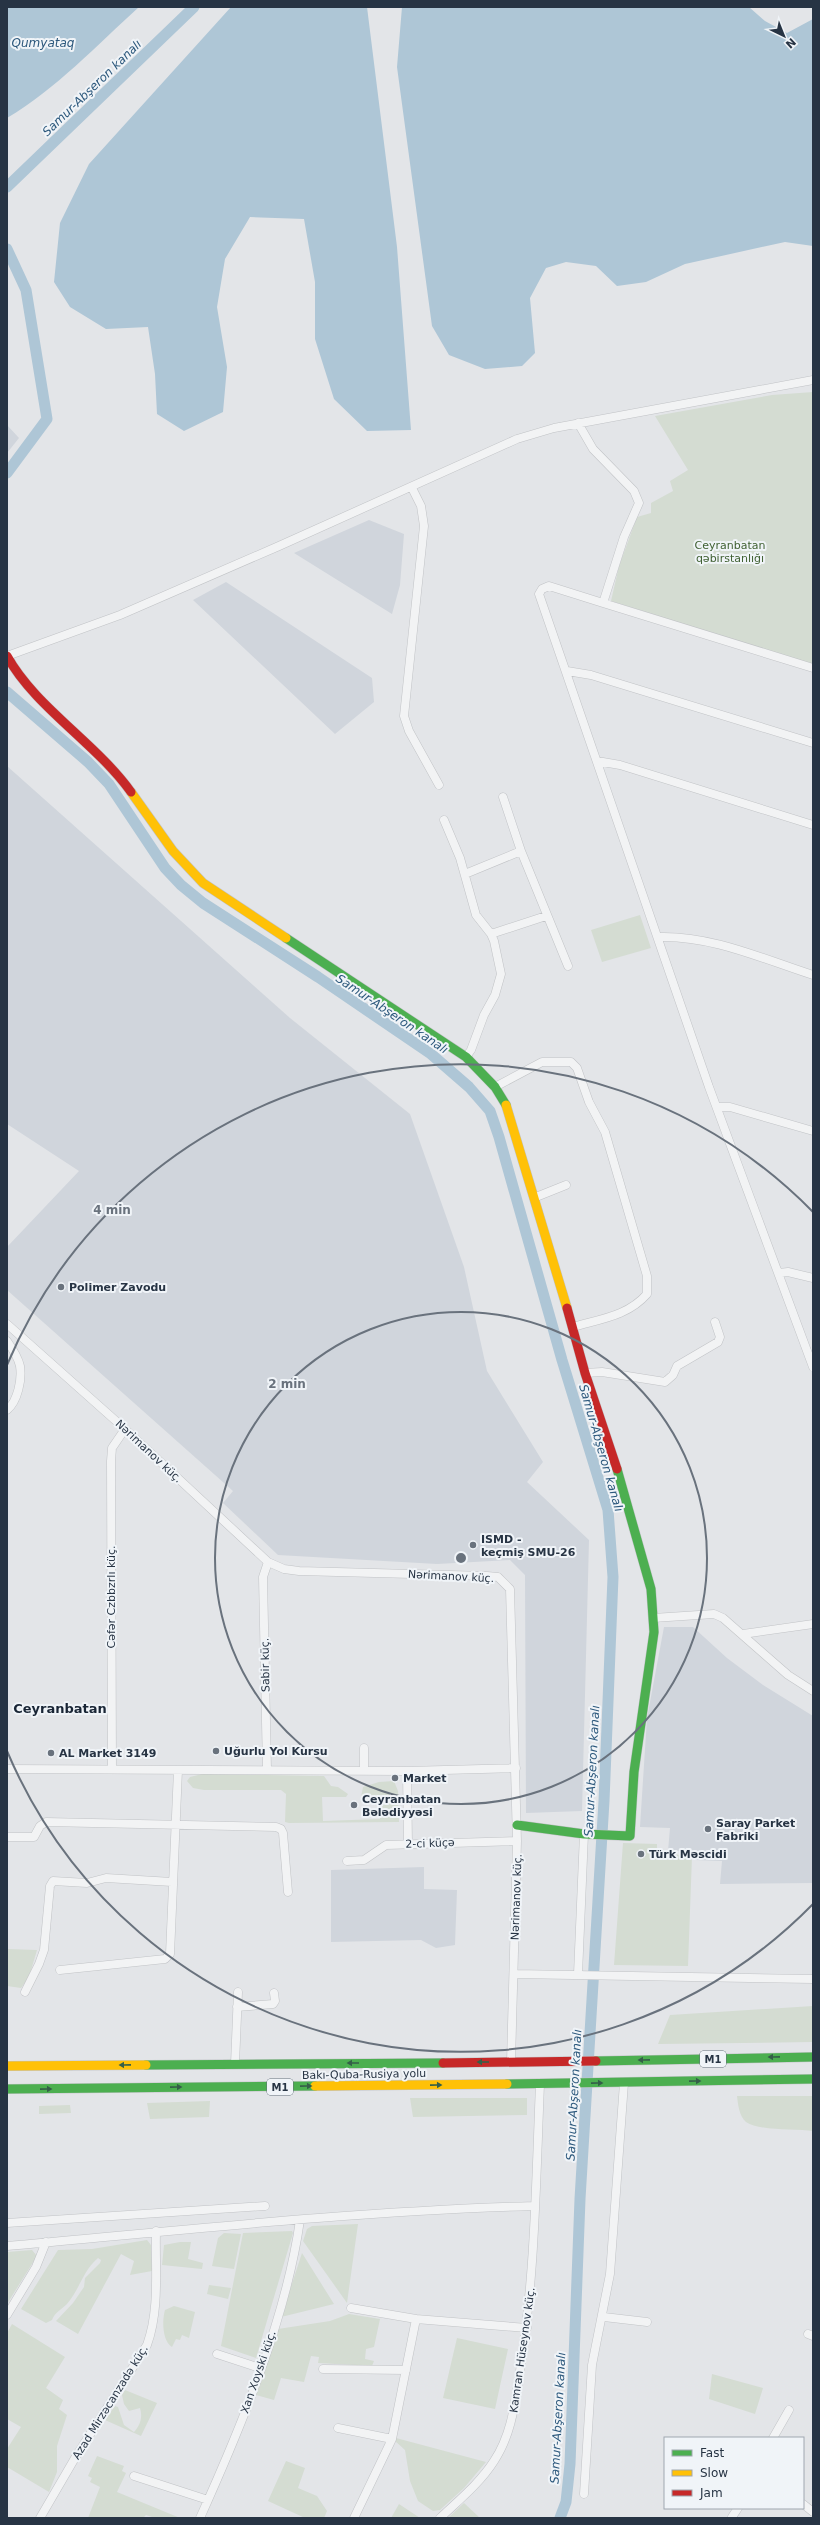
<svg xmlns="http://www.w3.org/2000/svg" width="820" height="2525" font-family="'DejaVu Sans',sans-serif">
<style>
.built{fill:#d0d5dc}
.green{fill:#d4dcd2}
.water{fill:#aec6d6}
.lines{fill:none;stroke-linecap:round;stroke-linejoin:round}
.canal{stroke:#aec6d6;stroke-width:11}
.street-casing{stroke:#c1c3c6;stroke-width:9}
.fast-casing{stroke:#c1c3c6;stroke-width:10}
.slow-casing{stroke:#c1c3c6;stroke-width:10}
.jam-casing{stroke:#c1c3c6;stroke-width:10}
.street{stroke:#f2f3f4;stroke-width:8}
.fast{stroke:#4caf50;stroke-width:9}
.slow{stroke:#ffc107;stroke-width:9}
.jam{stroke:#c62828;stroke-width:9}
.oneway{fill:#345f48}
.ring{fill:none;stroke:#69727d;stroke-width:2}
.poi-dot{fill:#69727d;stroke:#f0f4f8;stroke-width:1.5}
.labels{text-anchor:middle;stroke-width:4;stroke-linejoin:round;paint-order:stroke}
.shield{fill:#f0f4f8;stroke:#636e7a;stroke-width:1}
.shield-label{font-size:10px;font-weight:bold;fill:#273444}
.park-label{font-size:11px;fill:#406133;stroke:#f0f4f8}
.poi-label{font-size:11px;font-weight:bold;fill:#273444;stroke:#f0f4f8;text-anchor:start}
.street-label{font-size:11px;fill:#273444;stroke:#f0f4f8}
.water-label{font-size:12px;font-style:italic;fill:#2c587c;stroke:#f0f4f8}
.quarter-label{font-size:13px;font-weight:bold;fill:#192535;stroke:#f0f4f8}
.centre{fill:#69727d;stroke:#f0f4f8;stroke-width:2}
.ring-label{font-size:12px;text-anchor:middle;font-weight:bold;fill:#69727d;stroke:#f0f4f8;stroke-width:4;stroke-linejoin:round;paint-order:stroke}
</style>
<rect width="100%" height="100%" fill="#e3e5e8"/>
<!-- built -->
<path class="built" d="M 7,425 L 19,438 L 7,453 Z
M 369,520 L 404,534 L 400,585 L 392,614 L 294,553 Z
M 226,582 L 372,678 L 374,702 L 335,734 L 193,600 Z
M 7,766 L 290,1018 L 410,1114 L 464,1267 L 487,1371 L 543,1462 L 527,1482 L 589,1540 L 582,1811 L 526,1813 L 525,1575 L 510,1560 L 437,1564 L 278,1555 L 223,1503 L 233,1491 L 7,1290 L 7,1247 L 79,1171 L 7,1124 Z
M 664,1627 L 693,1627 L 727,1658 L 763,1685 L 813,1716 L 813,1883 L 720,1884 L 722,1861 L 695,1860 L 695,1851 L 668,1851 L 670,1828 L 640,1827 L 647,1718 Z
M 424,1867 L 424,1889 L 457,1890 L 455,1945 L 436,1948 L 421,1940 L 331,1942 L 331,1870 Z"/>
<!-- green -->
<path class="green" d="M 813,392 L 813,665 L 611,601 L 619,566 L 637,517 L 651,513 L 651,503 L 673,491 L 670,481 L 688,470 L 655,416 L 772,395 Z
M 640,915 L 651,948 L 602,962 L 591,930 Z
M 202,1774 L 324,1776 L 331,1786 L 338,1787 L 348,1794 L 346,1797 L 322,1797 L 323,1821 L 380,1819 L 381,1797 L 361,1797 L 363,1787 L 379,1782 L 394,1781 L 398,1791 L 399,1822 L 289,1823 L 285,1822 L 286,1794 L 281,1790 L 204,1790 L 193,1788 L 187,1781 L 190,1777 Z
M 623,1843 L 657,1844 L 657,1853 L 692,1856 L 688,1966 L 614,1965 Z
M 7,1949 L 37,1950 L 29,1977 L 21,1988 L 7,1986 Z
M 813,2006 L 813,2042 L 658,2044 L 670,2015 Z
M 737,2096 L 813,2096 L 813,2131 C 796,2129 759,2131 746,2122 C 739,2116 738,2104 737,2096 Z
M 410,2098 L 527,2098 L 527,2115 L 413,2117 Z
M 210,2101 L 209,2117 L 150,2119 L 147,2103 Z
M 70,2105 L 71,2113 L 39,2114 L 39,2106 Z
M 358,2224 L 347,2303 L 303,2241 L 307,2229 L 312,2226 Z
M 292,2231 L 293,2233 L 256,2358 L 221,2346 L 243,2233 Z
M 224,2233 L 241,2234 L 234,2269 L 212,2266 L 218,2238 Z
M 147,2240 L 151,2245 L 152,2271 L 130,2275 L 134,2261 L 121,2254 L 78,2334 L 56,2321 L 73,2303 L 84,2287 L 85,2278 L 100,2263 L 101,2260 L 98,2258 C 82,2272 80,2289 67,2304 C 62,2309 55,2312 52,2320 L 46,2323 L 21,2309 L 58,2250 L 92,2249 Z
M 180,2242 L 191,2242 L 188,2259 L 203,2263 L 202,2269 L 162,2265 L 164,2245 Z
M 32,2250 L 37,2256 L 7,2304 L 7,2252 Z
M 302,2253 L 334,2304 L 281,2317 Z
M 209,2285 L 231,2288 L 228,2299 L 207,2294 Z
M 174,2306 L 195,2312 L 189,2338 L 182,2335 L 180,2340 L 176,2339 L 172,2347 C 162,2341 162,2320 165,2310 Z
M 349,2314 L 380,2319 L 374,2347 L 366,2349 L 365,2359 L 374,2361 L 372,2366 L 318,2363 L 319,2357 L 311,2356 L 304,2382 L 281,2378 L 274,2400 L 256,2395 L 278,2329 L 330,2321 Z
M 12,2324 L 65,2357 L 46,2388 L 63,2400 L 59,2409 L 67,2415 L 57,2446 L 57,2472 L 49,2492 L 7,2467 L 7,2449 L 21,2427 L 7,2419 L 7,2333 Z
M 457,2338 L 508,2349 L 495,2409 L 443,2398 Z
M 712,2374 L 763,2388 L 755,2414 L 709,2399 Z
M 125,2390 L 157,2403 L 141,2436 L 105,2420 L 115,2406 L 118,2407 L 124,2425 L 134,2432 C 140,2425 143,2418 140,2408 L 129,2411 L 124,2404 L 122,2395 Z
M 396,2438 L 486,2462 L 464,2488 L 440,2510 L 433,2511 L 418,2501 L 410,2481 L 405,2450 L 395,2441 Z
M 97,2456 L 124,2466 L 122,2471 L 126,2473 L 117,2492 L 180,2518 L 155,2518 L 146,2515 L 143,2518 L 88,2518 L 100,2487 L 90,2482 L 92,2478 L 88,2476 Z
M 286,2461 L 305,2468 L 298,2488 L 317,2496 L 327,2511 L 324,2518 L 305,2518 L 268,2501 Z
M 464,2503 L 480,2518 L 448,2518 Z
M 399,2504 L 420,2518 L 391,2518 Z"/>
<!-- water -->
<path class="water" d="M 7,7 L 139,7 C 97,45 56,89 7,118 Z
M 231,7 L 367,7 L 397,247 L 411,430 L 367,431 L 334,399 L 315,339 L 315,282 L 304,219 L 250,217 L 225,259 L 217,307 L 227,367 L 223,412 L 184,431 L 157,414 L 155,374 L 148,327 L 106,329 L 70,307 L 54,282 L 60,223 L 89,164 Z
M 402,7 L 749,7 L 765,21 L 787,33 L 813,19 L 813,246 L 785,242 L 685,264 L 646,282 L 617,286 L 596,266 L 566,262 L 546,268 L 530,298 L 535,353 L 522,366 L 485,369 L 449,355 L 432,326 L 397,67 Z"/>
<g class="lines">
<!-- canal -->
<path class="canal" d="M 7,187 L 194,7
M 7,249 L 26,290 L 47,419 L 7,473
M 7,692 L 88,762 L 109,784 L 165,868 L 181,885 L 203,903 L 318,977 L 431,1054 L 469,1087 L 490,1111 L 499,1137 L 562,1360 L 608,1510 L 613,1577 L 604,1801 L 580,2199 L 570,2464 L 566,2502 L 560,2518"/>
<!-- street casing -->
<g class="street-casing">
<path id="street" d="M 578,423 L 593,449 L 634,491 L 639,503 L 624,537 L 603,603 L 813,668
M 412,488 L 421,506 L 424,526 L 404,716 L 409,731 L 439,785
M 603,603 L 549,586 L 542,589 L 539,594 L 709,1087 L 813,1367
M 7,656 L 120,615 L 279,546 L 517,439 L 554,428 L 813,380
M 567,671 L 591,675 L 813,743
M 597,761 L 620,765 L 813,825
M 503,797 L 521,851 L 568,966
M 444,820 L 460,858 L 476,915 L 491,934 L 494,941 L 501,974 L 495,995 L 484,1015 L 471,1050 L 466,1057
M 465,874 L 521,851
M 491,934 L 546,916
M 658,937 C 711,935 763,959 813,975
M 495,1087 L 542,1062 L 571,1062 L 577,1068 L 589,1102 L 605,1132 L 647,1276 L 647,1294 C 628,1316 600,1319 573,1327
M 718,1107 L 730,1107 L 813,1131
M 536,1197 L 566,1185
M 779,1273 L 788,1272 L 813,1278
M 7,1324 L 125,1429 L 268,1562 L 284,1569 L 299,1571 L 487,1576 L 498,1577 L 510,1589 L 517,1841 L 511,2062
M 7,1341 C 12,1348 18,1357 20,1366 C 22,1379 18,1401 7,1410
M 585,1373 L 602,1372 L 665,1382 L 673,1375 L 677,1366 L 718,1342 L 720,1337 L 715,1322
M 653,1618 L 714,1614 L 723,1618 L 788,1675 L 813,1691
M 743,1634 L 813,1624
M 7,1769 L 407,1771 L 516,1768
M 112,1769 L 111,1461 L 112,1448 L 125,1429
M 267,1770 L 263,1577 L 268,1562
M 364,1771 L 364,1748
M 407,1771 L 408,1844
M 7,1837 L 34,1837 L 40,1826 L 46,1822 L 276,1827 L 281,1829 L 283,1833 L 288,1892
M 347,1861 L 364,1860 L 386,1845 L 517,1841
M 60,1970 L 165,1959 L 170,1954 L 178,1770
M 514,1974 L 813,1979
M 578,1974 L 584,1834
M 25,1992 L 39,1964 L 44,1950 L 50,1886 L 53,1881 L 87,1883 L 106,1878 L 172,1882
M 237,2007 L 273,2004 L 275,2001 L 274,1993
M 235,2064 L 238,1992
M 7,2223 L 265,2206
M 7,2246 C 183,2230 358,2211 534,2206
M 351,2308 L 416,2319 L 527,2328
M 7,2315 L 36,2267 L 46,2242
M 604,2317 L 647,2322
M 808,2334 L 813,2336
M 217,2354 L 260,2368
M 323,2369 L 406,2370
M 338,2428 L 392,2439
M 773,2438 L 789,2410
M 134,2476 L 208,2500
M 584,2494 L 592,2365 L 610,2274 L 624,2083
M 803,2504 L 813,2512
M 732,2517 L 738,2508
M 40,2518 L 75,2458 L 147,2345 C 160,2309 155,2269 156,2231
M 200,2518 C 241,2427 286,2319 300,2220
M 354,2518 L 392,2439 L 416,2319
M 440,2518 C 459,2500 480,2483 494,2461 C 512,2434 515,2402 520,2371 C 535,2276 536,2180 540,2084"/>
</g>
<!-- fast casing -->
<g class="fast-casing">
<path id="fast" d="M 286,938 L 466,1057 L 495,1087 L 506,1105
M 517,1825 L 584,1834 L 630,1836 L 634,1772 L 654,1632 L 651,1589 L 617,1469
M 596,2061 L 813,2057
M 146,2065 L 443,2063
M 507,2084 L 813,2079
M 7,2089 L 315,2086"/>
</g>
<!-- slow casing -->
<g class="slow-casing">
<path id="slow" d="M 131,792 L 173,851 L 203,883 L 286,938
M 506,1105 L 567,1308
M 7,2066 L 146,2065
M 315,2086 L 507,2084"/>
</g>
<!-- jam casing -->
<g class="jam-casing">
<path id="jam" d="M 7,656 C 35,707 96,743 131,792
M 567,1308 L 585,1373 L 617,1469
M 443,2063 L 596,2061"/>
</g>
<!-- street -->
<use href="#street" class="street"/>
<!-- fast -->
<use href="#fast" class="fast"/>
<!-- slow -->
<use href="#slow" class="slow"/>
<!-- jam -->
<use href="#jam" class="jam"/>
</g>
<!-- one-way arrows -->
<defs><path id="oneway-solid" d="M-6-.8H1V-3.2L6.5 0L1 3.2V.8H-6Z"/></defs>
<g class="oneway">
<use href="#oneway-solid" transform="translate(774 2057) rotate(179)"/>
<use href="#oneway-solid" transform="translate(644 2060) rotate(179)"/>
<use href="#oneway-solid" transform="translate(483 2062) rotate(-180)"/>
<use href="#oneway-solid" transform="translate(353 2063) rotate(180)"/>
<use href="#oneway-solid" transform="translate(125 2065) rotate(179)"/>
<use href="#oneway-solid" transform="translate(695 2081) rotate(-1)"/>
<use href="#oneway-solid" transform="translate(597 2083) rotate(-1)"/>
<use href="#oneway-solid" transform="translate(436 2085) rotate(-1)"/>
<use href="#oneway-solid" transform="translate(306 2086) rotate(-1)"/>
<use href="#oneway-solid" transform="translate(176 2087) rotate(-1)"/>
<use href="#oneway-solid" transform="translate(46 2089) rotate(-1)"/>
</g>
<!-- distance rings -->
<g class="ring">
<circle cx="461" cy="1558" r="246"/>
<path d="M813 1904A493 493 0 0 1 7 1751M7 1365A493 493 0 0 1 813 1212"/>
</g>
<!-- markers -->
<g class="poi-dot">
<circle cx="61" cy="1287" r="4"/>
<circle cx="473" cy="1545" r="4"/>
<circle cx="216" cy="1751" r="4"/>
<circle cx="51" cy="1753" r="4"/>
<circle cx="395" cy="1778" r="4"/>
<circle cx="354" cy="1805" r="4"/>
<circle cx="708" cy="1829" r="4"/>
<circle cx="641" cy="1854" r="4"/>
</g>
<g class="labels">
<!-- shield labels -->
<g class="shield">
<rect x="700" y="2051" width="26" height="16" rx="3"/>
<rect x="267" y="2079" width="26" height="16" rx="3"/>
</g>
<g class="shield-label">
<text x="713" y="2063">M1</text>
<text x="280" y="2091">M1</text>
</g>
<!-- park labels -->
<g class="park-label">
<text x="730" y="549">Ceyranbatan<tspan x="730" dy="13">qəbirstanlığı</tspan></text>
</g>
<!-- poi labels -->
<g class="poi-label">
<text x="69" y="1291">Polimer Zavodu</text>
<text x="481" y="1543">ISMD -<tspan x="481" dy="13">keçmiş SMU-26</tspan></text>
<text x="224" y="1755">Uğurlu Yol Kursu</text>
<text x="59" y="1757">AL Market 3149</text>
<text x="403" y="1782">Market</text>
<text x="362" y="1803">Ceyranbatan<tspan x="362" dy="13">Bələdiyyəsi</tspan></text>
<text x="716" y="1827">Saray Parket<tspan x="716" dy="13">Fabriki</tspan></text>
<text x="649" y="1858">Türk Məscidi</text>
</g>
<!-- street labels -->
<g class="street-label">
<text transform="translate(149 1451) rotate(43)" y="4">Nərimanov küç.</text>
<text transform="translate(451 1576) rotate(3)" y="4">Nərimanov küç.</text>
<text transform="translate(111 1597) rotate(-90)" y="4">Cəfər Czbbzrlı küç.</text>
<text transform="translate(265 1665) rotate(-91)" y="4">Sabir küç.</text>
<text transform="translate(430 1843) rotate(-2)" y="4">2-ci küçə</text>
<text transform="translate(516 1897) rotate(-88)" y="4">Nərimanov küç.</text>
<text transform="translate(364 2074) rotate(-1)" y="4">Bakı-Quba-Rusiya yolu</text>
<text transform="translate(522 2350) rotate(-82)" y="4">Kamran Hüseynov küç.</text>
<text transform="translate(258 2372) rotate(-71)" y="4">Xan Xoyski küç.</text>
<text transform="translate(110 2402) rotate(-58)" y="4">Azad Mirzəcanzadə küç.</text>
</g>
<!-- water labels -->
<g class="water-label">
<text x="43" y="47">Qumyataq</text>
<text transform="translate(92 88) rotate(-44)" y="4">Samur-Abşeron kanalı</text>
<text transform="translate(392 1014) rotate(34)" y="4">Samur-Abşeron kanalı</text>
<text transform="translate(601 1448) rotate(74)" y="4">Samur-Abşeron kanalı</text>
<text transform="translate(592 1771) rotate(-87)" y="4">Samur-Abşeron kanalı</text>
<text transform="translate(574 2095) rotate(-87)" y="4">Samur-Abşeron kanalı</text>
<text transform="translate(558 2418) rotate(-87)" y="4">Samur-Abşeron kanalı</text>
</g>
<!-- quarter labels -->
<g class="quarter-label">
<text x="60" y="1713">Ceyranbatan</text>
</g>
</g>
<circle cx="461" cy="1558" r="6" class="centre"/>
<g class="ring-label">
<text x="112" y="1214">4 min</text>
<text x="287" y="1388">2 min</text>
</g>
<!-- border -->
<rect width="820" height="2525" fill="none" stroke="#273444" stroke-width="16"/>
<!-- legend -->
<rect x="664" y="2437" width="140" height="72" fill="#f0f4f8" stroke="#a0a7b0"/>
<rect x="672" y="2450" width="20" height="6" fill="#4caf50" stroke="#a0a7b0"/>
<text x="700" y="2457" font-size="12" fill="#273444">Fast</text>
<rect x="672" y="2470" width="20" height="6" fill="#ffc107" stroke="#a0a7b0"/>
<text x="700" y="2477" font-size="12" fill="#273444">Slow</text>
<rect x="672" y="2490" width="20" height="6" fill="#c62828" stroke="#a0a7b0"/>
<text x="700" y="2497" font-size="12" fill="#273444">Jam</text>
<!-- north arrow -->
<g transform="translate(784 36) rotate(137)" stroke="#f0f4f8" stroke-width="3" paint-order="stroke">
<path d="M0-3L7 15L0 10L-7 15Z" fill="#273444"/>
<text y="-6" font-size="11" font-weight="bold" text-anchor="middle" fill="#273444">N</text>
</g>
</svg>
